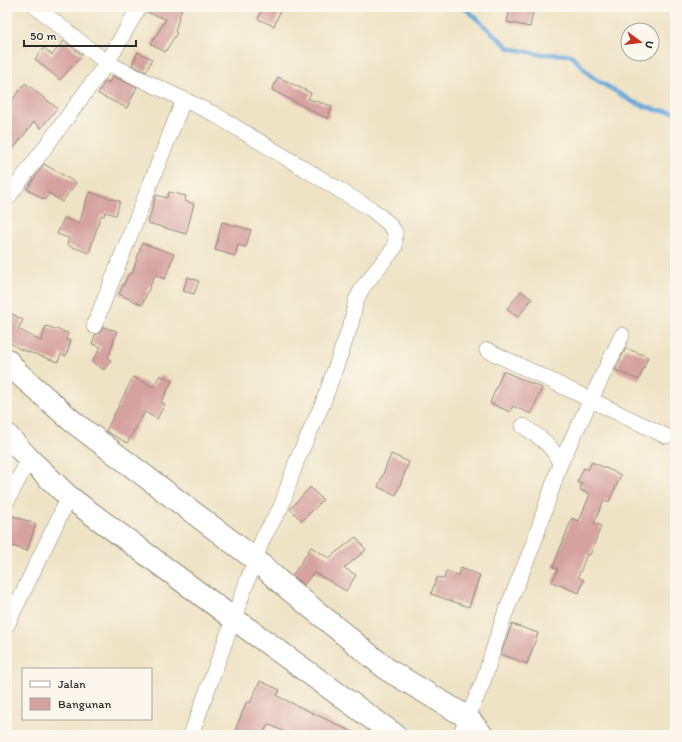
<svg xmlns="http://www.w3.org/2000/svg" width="682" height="742" font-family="Itim,sans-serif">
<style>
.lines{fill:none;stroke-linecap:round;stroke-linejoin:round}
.stream{stroke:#67a7da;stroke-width:4.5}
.building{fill:#d6a2a0}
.minor-casing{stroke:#8d8778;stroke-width:16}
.highway-casing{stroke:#8d8778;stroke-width:24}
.minor{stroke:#fff;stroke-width:15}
.highway{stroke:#fff;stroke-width:22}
</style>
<rect width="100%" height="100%" fill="#fbf7ec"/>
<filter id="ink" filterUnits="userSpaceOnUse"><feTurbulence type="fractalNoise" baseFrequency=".025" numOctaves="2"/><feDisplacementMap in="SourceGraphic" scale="8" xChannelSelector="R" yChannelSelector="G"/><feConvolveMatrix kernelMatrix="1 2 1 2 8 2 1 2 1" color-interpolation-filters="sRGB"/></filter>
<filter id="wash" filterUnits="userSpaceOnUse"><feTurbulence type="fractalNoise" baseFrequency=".012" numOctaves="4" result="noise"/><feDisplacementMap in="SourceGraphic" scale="16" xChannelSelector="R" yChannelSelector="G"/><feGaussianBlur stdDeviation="0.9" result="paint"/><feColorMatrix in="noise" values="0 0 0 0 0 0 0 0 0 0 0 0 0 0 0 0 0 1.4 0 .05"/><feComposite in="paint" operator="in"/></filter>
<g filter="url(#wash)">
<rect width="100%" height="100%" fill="#efe3c5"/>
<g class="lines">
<!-- stream -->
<path class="stream" d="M 464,7 L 509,48 L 539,54 L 571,55 L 592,77 L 633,102 L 656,110 L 675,112"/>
</g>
<g id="blocks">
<!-- building -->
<path class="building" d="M 148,7 L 182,7 L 175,32 L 177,33 L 165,52 L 151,44 L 166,19 L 146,12 Z
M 263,7 L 282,7 L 274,26 L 258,19 Z
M 510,7 L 534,7 L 530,27 L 507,22 Z
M 64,41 L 82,55 L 60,80 L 35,59 L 44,48 L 52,55 Z
M 138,52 L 152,59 L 146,72 L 132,65 Z
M 112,76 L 137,87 L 127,108 L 98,94 L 105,81 L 109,83 Z
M 278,77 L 311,93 L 308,99 L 332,106 L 328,119 L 272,90 Z
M 25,83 L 57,108 L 41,128 L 34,122 L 7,157 L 7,107 Z
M 44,164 L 76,183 L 62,202 L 49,193 L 45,200 L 27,189 Z
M 89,192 L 120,201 L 116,215 L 105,212 L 104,216 L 101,215 L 89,253 L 67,245 L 69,238 L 57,234 L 64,218 L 79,224 Z
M 169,192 L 186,196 L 185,201 L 194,204 L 186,234 L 148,223 L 156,195 L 167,198 Z
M 222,222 L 251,230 L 246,247 L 238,245 L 235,256 L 215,250 Z
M 142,243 L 174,254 L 165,279 L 155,275 L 142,305 L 119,294 L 129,273 L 132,274 Z
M 188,277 L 199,281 L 194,294 L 183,291 Z
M 521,291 L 532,299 L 518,317 L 507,309 Z
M 7,311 L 23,320 L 18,329 L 41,341 L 46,326 L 68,333 L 66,340 L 71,341 L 66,356 L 61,354 L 58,362 L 20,349 L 10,343 L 7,348 Z
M 103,327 L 117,331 L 108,358 L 111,360 L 104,370 L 92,362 L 101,347 L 92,344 L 95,335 L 100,333 Z
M 626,348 L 648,357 L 639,380 L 615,370 Z
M 503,371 L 542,388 L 531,414 L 513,406 L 510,412 L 490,403 Z
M 160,375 L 172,381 L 161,402 L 165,404 L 157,419 L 145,412 L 127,443 L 106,431 L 133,377 L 153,387 Z
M 391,454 L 409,462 L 396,495 L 378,487 Z
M 592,462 L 621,475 L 609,502 L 604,500 L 594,523 L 601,526 L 590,555 L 587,554 L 578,577 L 584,580 L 579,593 L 552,582 L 558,569 L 553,567 L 572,518 L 579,521 L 590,494 L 580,490 L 582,484 L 577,482 L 584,468 L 588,470 Z
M 310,487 L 323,500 L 302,521 L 290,509 Z
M 7,514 L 36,524 L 27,551 L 7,544 Z
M 356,537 L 366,550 L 344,568 L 356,575 L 346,591 L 314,572 L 304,585 L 292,576 L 311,547 L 329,558 Z
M 460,568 L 480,575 L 469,607 L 431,594 L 437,577 L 444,579 L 446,571 L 458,575 Z
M 512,624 L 538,633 L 527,664 L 501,654 Z
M 260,681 L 280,690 L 277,696 L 359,735 L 291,735 L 268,724 L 263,735 L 233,735 L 247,701 L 250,703 Z"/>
</g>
</g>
<g filter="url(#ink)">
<use href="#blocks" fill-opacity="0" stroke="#8d8778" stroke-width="1"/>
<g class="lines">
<!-- minor casing -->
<g class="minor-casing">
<path id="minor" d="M 36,7 L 107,63 L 214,114 L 371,209 L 388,223 L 395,232 L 395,247 L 363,287 L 356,300 L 351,324 L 323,403 L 297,460 L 281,507 L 263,538 L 191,735
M 7,199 L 107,63 L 139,7
M 94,326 L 184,99
M 487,350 L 666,436
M 560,464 L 622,335
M 7,501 L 29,459
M 7,625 L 69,497
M 460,735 L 483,682 L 504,616 L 533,545 L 560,464 C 553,445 539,437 523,426"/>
</g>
<!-- highway casing -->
<g class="highway-casing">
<path id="highway" d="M 7,360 L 18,373 L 72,421 L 256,560 L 280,582 L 388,670 L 467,717 L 482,735
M 7,435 L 29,459 L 69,497 L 234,619 L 395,735"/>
</g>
<!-- minor -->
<use href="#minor" class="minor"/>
<!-- highway -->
<use href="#highway" class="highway"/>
</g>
</g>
<!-- margin -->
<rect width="682" height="742" fill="none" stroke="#fbf7ec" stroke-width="24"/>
<!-- legend -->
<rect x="22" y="668" width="130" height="52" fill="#fbf7ec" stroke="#a8a59f"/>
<rect x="30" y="681" width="20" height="6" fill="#ffffff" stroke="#a8a59f"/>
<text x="58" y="688" font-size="12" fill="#2b2b2b">Jalan</text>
<rect x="30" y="698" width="20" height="12" fill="#d6a2a0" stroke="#a8a59f"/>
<text x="58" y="708" font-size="12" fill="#2b2b2b">Bangunan</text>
<!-- north arrow -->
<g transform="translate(640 42) rotate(105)"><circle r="19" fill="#fbf7ec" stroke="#a8a59f"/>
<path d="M0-3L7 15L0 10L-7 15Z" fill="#c8321e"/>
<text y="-6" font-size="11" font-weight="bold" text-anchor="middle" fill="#2b2b2b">U</text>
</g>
<!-- scale -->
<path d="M24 40v6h112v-6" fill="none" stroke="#2b2b2b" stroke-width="2"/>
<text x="30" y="40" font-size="12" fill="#2b2b2b" stroke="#fbf7ec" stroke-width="3" paint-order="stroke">50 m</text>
</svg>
